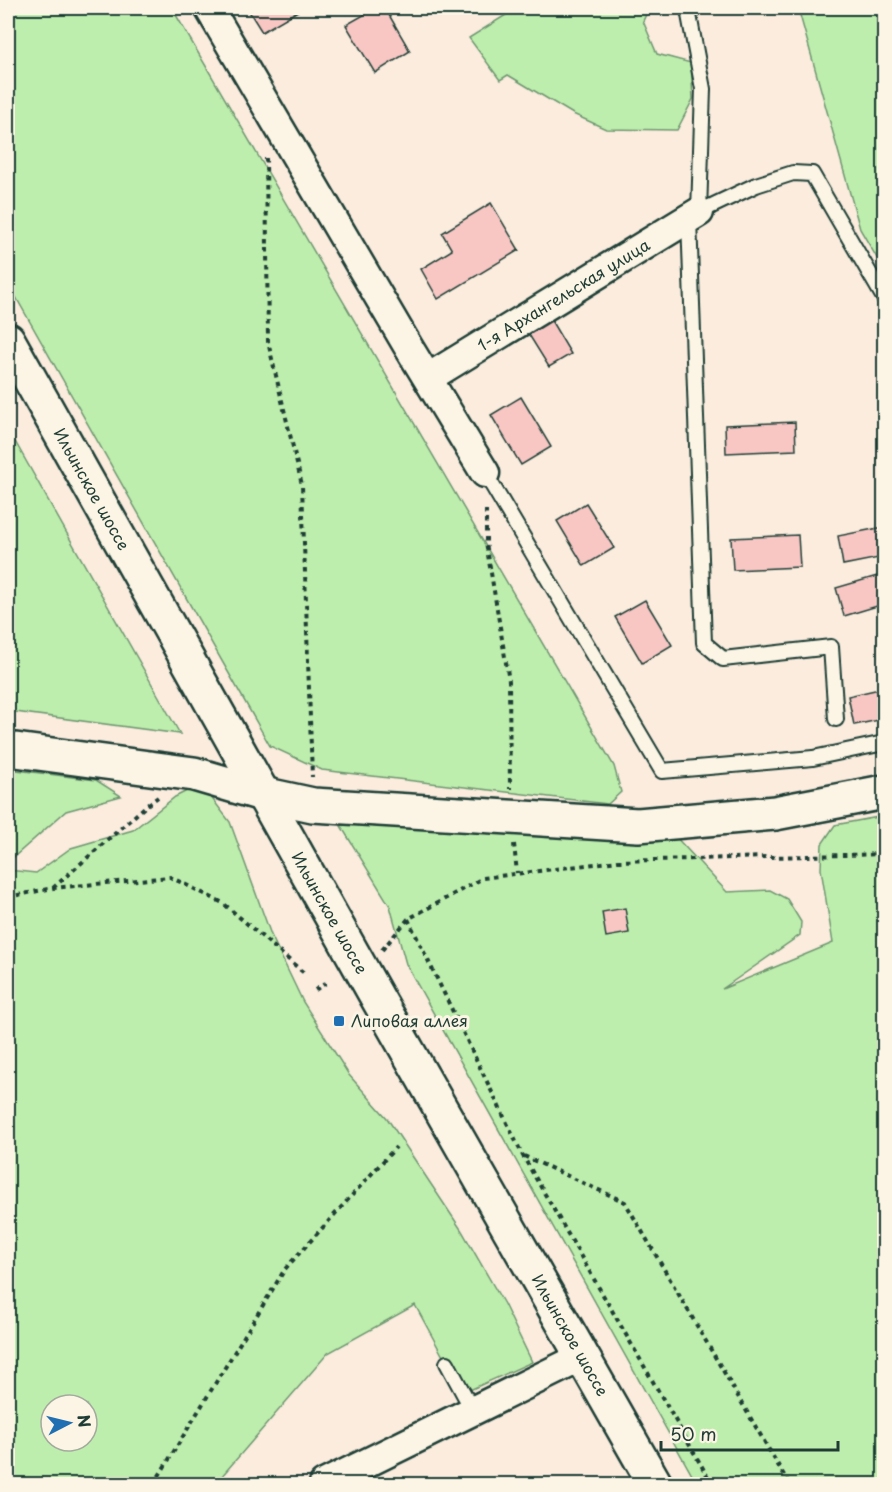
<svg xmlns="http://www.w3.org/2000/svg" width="892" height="1492" font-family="'Playpen Sans',sans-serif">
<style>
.green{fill:#beeead;stroke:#6e9670;stroke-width:1.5;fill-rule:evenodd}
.building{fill:#f8c7c4;stroke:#1f3d34;stroke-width:1.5}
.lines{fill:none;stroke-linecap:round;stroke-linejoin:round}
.lane-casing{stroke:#1f3d34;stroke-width:18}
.street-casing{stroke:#1f3d34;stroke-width:33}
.secondary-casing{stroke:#1f3d34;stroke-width:38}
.path{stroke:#1f3d34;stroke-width:4;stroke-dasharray:4.5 4.5;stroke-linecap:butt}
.lane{stroke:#fcf5e5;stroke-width:14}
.street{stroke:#fcf5e5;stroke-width:28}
.secondary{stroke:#fcf5e5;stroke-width:33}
.poi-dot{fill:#1f6fb2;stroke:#fcf5e5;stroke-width:2}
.labels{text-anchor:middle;stroke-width:6;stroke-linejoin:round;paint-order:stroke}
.street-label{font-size:16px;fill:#1f3d34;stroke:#fcf5e5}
.poi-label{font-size:16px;fill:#1f3d34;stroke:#fcf5e5;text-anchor:start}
</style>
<rect width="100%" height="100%" fill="#fbecde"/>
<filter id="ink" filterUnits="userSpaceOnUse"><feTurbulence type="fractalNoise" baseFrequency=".0167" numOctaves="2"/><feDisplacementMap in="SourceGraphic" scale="12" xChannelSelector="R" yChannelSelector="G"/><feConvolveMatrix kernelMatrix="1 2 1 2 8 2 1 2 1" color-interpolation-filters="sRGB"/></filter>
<g filter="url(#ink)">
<!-- green -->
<path class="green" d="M 8,8 L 172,8 L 614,766 L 621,792 L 608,804 L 322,770 L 270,746 L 8,283 Z
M 517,8 L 649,8 L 643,21 L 657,54 L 691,63 L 693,99 L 677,130 L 606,129 L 573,114 L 508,75 L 500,80 L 469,38 Z
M 798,8 L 884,8 L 884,270 L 860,229 Z
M 8,429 L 180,734 L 8,711 Z
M 8,769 L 96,780 L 121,796 L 66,811 L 8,862 Z
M 201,784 L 230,822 L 271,935 L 303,1002 L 349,1075 L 387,1118 L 462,1231 L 504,1304 L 532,1362 L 463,1393 L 415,1305 L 328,1353 L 215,1484 L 8,1484 L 8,870 L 36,873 L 71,848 L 133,830 L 175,797 ZM 51,1405 L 87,1405 L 87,1441 L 51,1441 Z
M 884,816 L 884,1484 L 697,1484 L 406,964 L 390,906 L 341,826 L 365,820 L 672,833 L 727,892 L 770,890 L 787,899 L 801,922 L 800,935 L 722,989 L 833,943 L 821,869 L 822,844 L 835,825 Z"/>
<!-- building -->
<path class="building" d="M 247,8 L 303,8 L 262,32 Z
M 376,8 L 385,8 L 410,51 L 375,73 L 346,25 Z
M 491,203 L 519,250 L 438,299 L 421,269 L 452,250 L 442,233 Z
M 549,317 L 571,354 L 549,367 L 526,330 Z
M 521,397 L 551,447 L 521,465 L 491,415 Z
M 795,422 L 796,450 L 726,453 L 725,425 Z
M 586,503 L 614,548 L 584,566 L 557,521 Z
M 884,527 L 884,557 L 843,565 L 838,536 Z
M 798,535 L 800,567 L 733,570 L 731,538 Z
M 884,574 L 884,604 L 844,616 L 836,588 Z
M 645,600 L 672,645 L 642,663 L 615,617 Z
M 884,688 L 884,719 L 854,725 L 848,696 Z
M 625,908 L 629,933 L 606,937 L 602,912 Z"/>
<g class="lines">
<!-- lane casing -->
<g class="lane-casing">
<path id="lane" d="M 689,15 L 703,89 L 699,212 L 756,185 L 793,173 L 812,174 L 884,298
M 689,219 L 704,643 L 723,659 L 831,647 L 836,719
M 485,473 L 662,771 L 813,758 L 884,743
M 447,1363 L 473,1411"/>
</g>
<!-- street casing -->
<g class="street-casing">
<g id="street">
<path d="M 209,8 L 409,348 L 485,473"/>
<path id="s1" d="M 428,378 L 699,212"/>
<path d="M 324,1484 L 582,1357"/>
</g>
</g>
<!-- secondary casing -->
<g class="secondary-casing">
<g id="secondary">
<path id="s2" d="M 8,340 L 378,999 L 655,1484"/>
<path d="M 8,749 L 194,774 L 262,794 L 313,805 L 638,825 L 775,813 L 884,792"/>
</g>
</g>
<!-- path -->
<path class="path" d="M 266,158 L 268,342 L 302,485 L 312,777
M 486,510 L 486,543 L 509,681 L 510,789
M 514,844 L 517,873
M 53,888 L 147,805 L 158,797
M 8,897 L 53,888 L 170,877 L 223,903 L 304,973
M 408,919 L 523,1156 L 712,1484
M 382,950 L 408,919 L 483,878 L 618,861 L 884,854
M 315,990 L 326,983
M 524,1156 L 625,1202 L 789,1484
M 154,1484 L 285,1269 L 396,1147"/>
<!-- lane -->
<use href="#lane" class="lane"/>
<!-- street -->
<use href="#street" class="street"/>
<!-- secondary -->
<use href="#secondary" class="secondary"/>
</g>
</g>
<!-- markers -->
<rect class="poi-dot" x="333" y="1015" width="12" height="12" rx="3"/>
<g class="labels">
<!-- street labels -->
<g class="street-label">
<text dy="6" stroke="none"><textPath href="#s1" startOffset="159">1-я Архангельская улица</textPath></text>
<text dy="6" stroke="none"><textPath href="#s2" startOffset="171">Ильинское шоссе</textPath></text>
<text dy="6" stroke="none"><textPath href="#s2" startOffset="657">Ильинское шоссе</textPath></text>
<text dy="6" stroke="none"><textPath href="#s2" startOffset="1143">Ильинское шоссе</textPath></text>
</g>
<!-- poi labels -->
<g class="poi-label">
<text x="351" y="1027">Липовая аллея</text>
</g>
</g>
<!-- margin -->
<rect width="892" height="1492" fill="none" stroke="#fcf5e5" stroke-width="30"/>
<rect x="15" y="15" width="862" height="1462" fill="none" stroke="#1f3d34" stroke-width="2" filter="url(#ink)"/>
<!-- north arrow -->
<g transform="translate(69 1423) rotate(83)"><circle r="28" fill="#fcf5e5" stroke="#a4ab9e" stroke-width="1.5"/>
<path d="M0-4.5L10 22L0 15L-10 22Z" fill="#1f6fb2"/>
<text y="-9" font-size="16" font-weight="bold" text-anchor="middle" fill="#1f3d34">N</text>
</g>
<!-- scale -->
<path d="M661 1441v9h177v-9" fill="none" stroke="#1f3d34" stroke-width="3"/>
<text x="670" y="1441" font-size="18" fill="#1f3d34" stroke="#fcf5e5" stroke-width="4.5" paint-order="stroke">50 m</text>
</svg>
